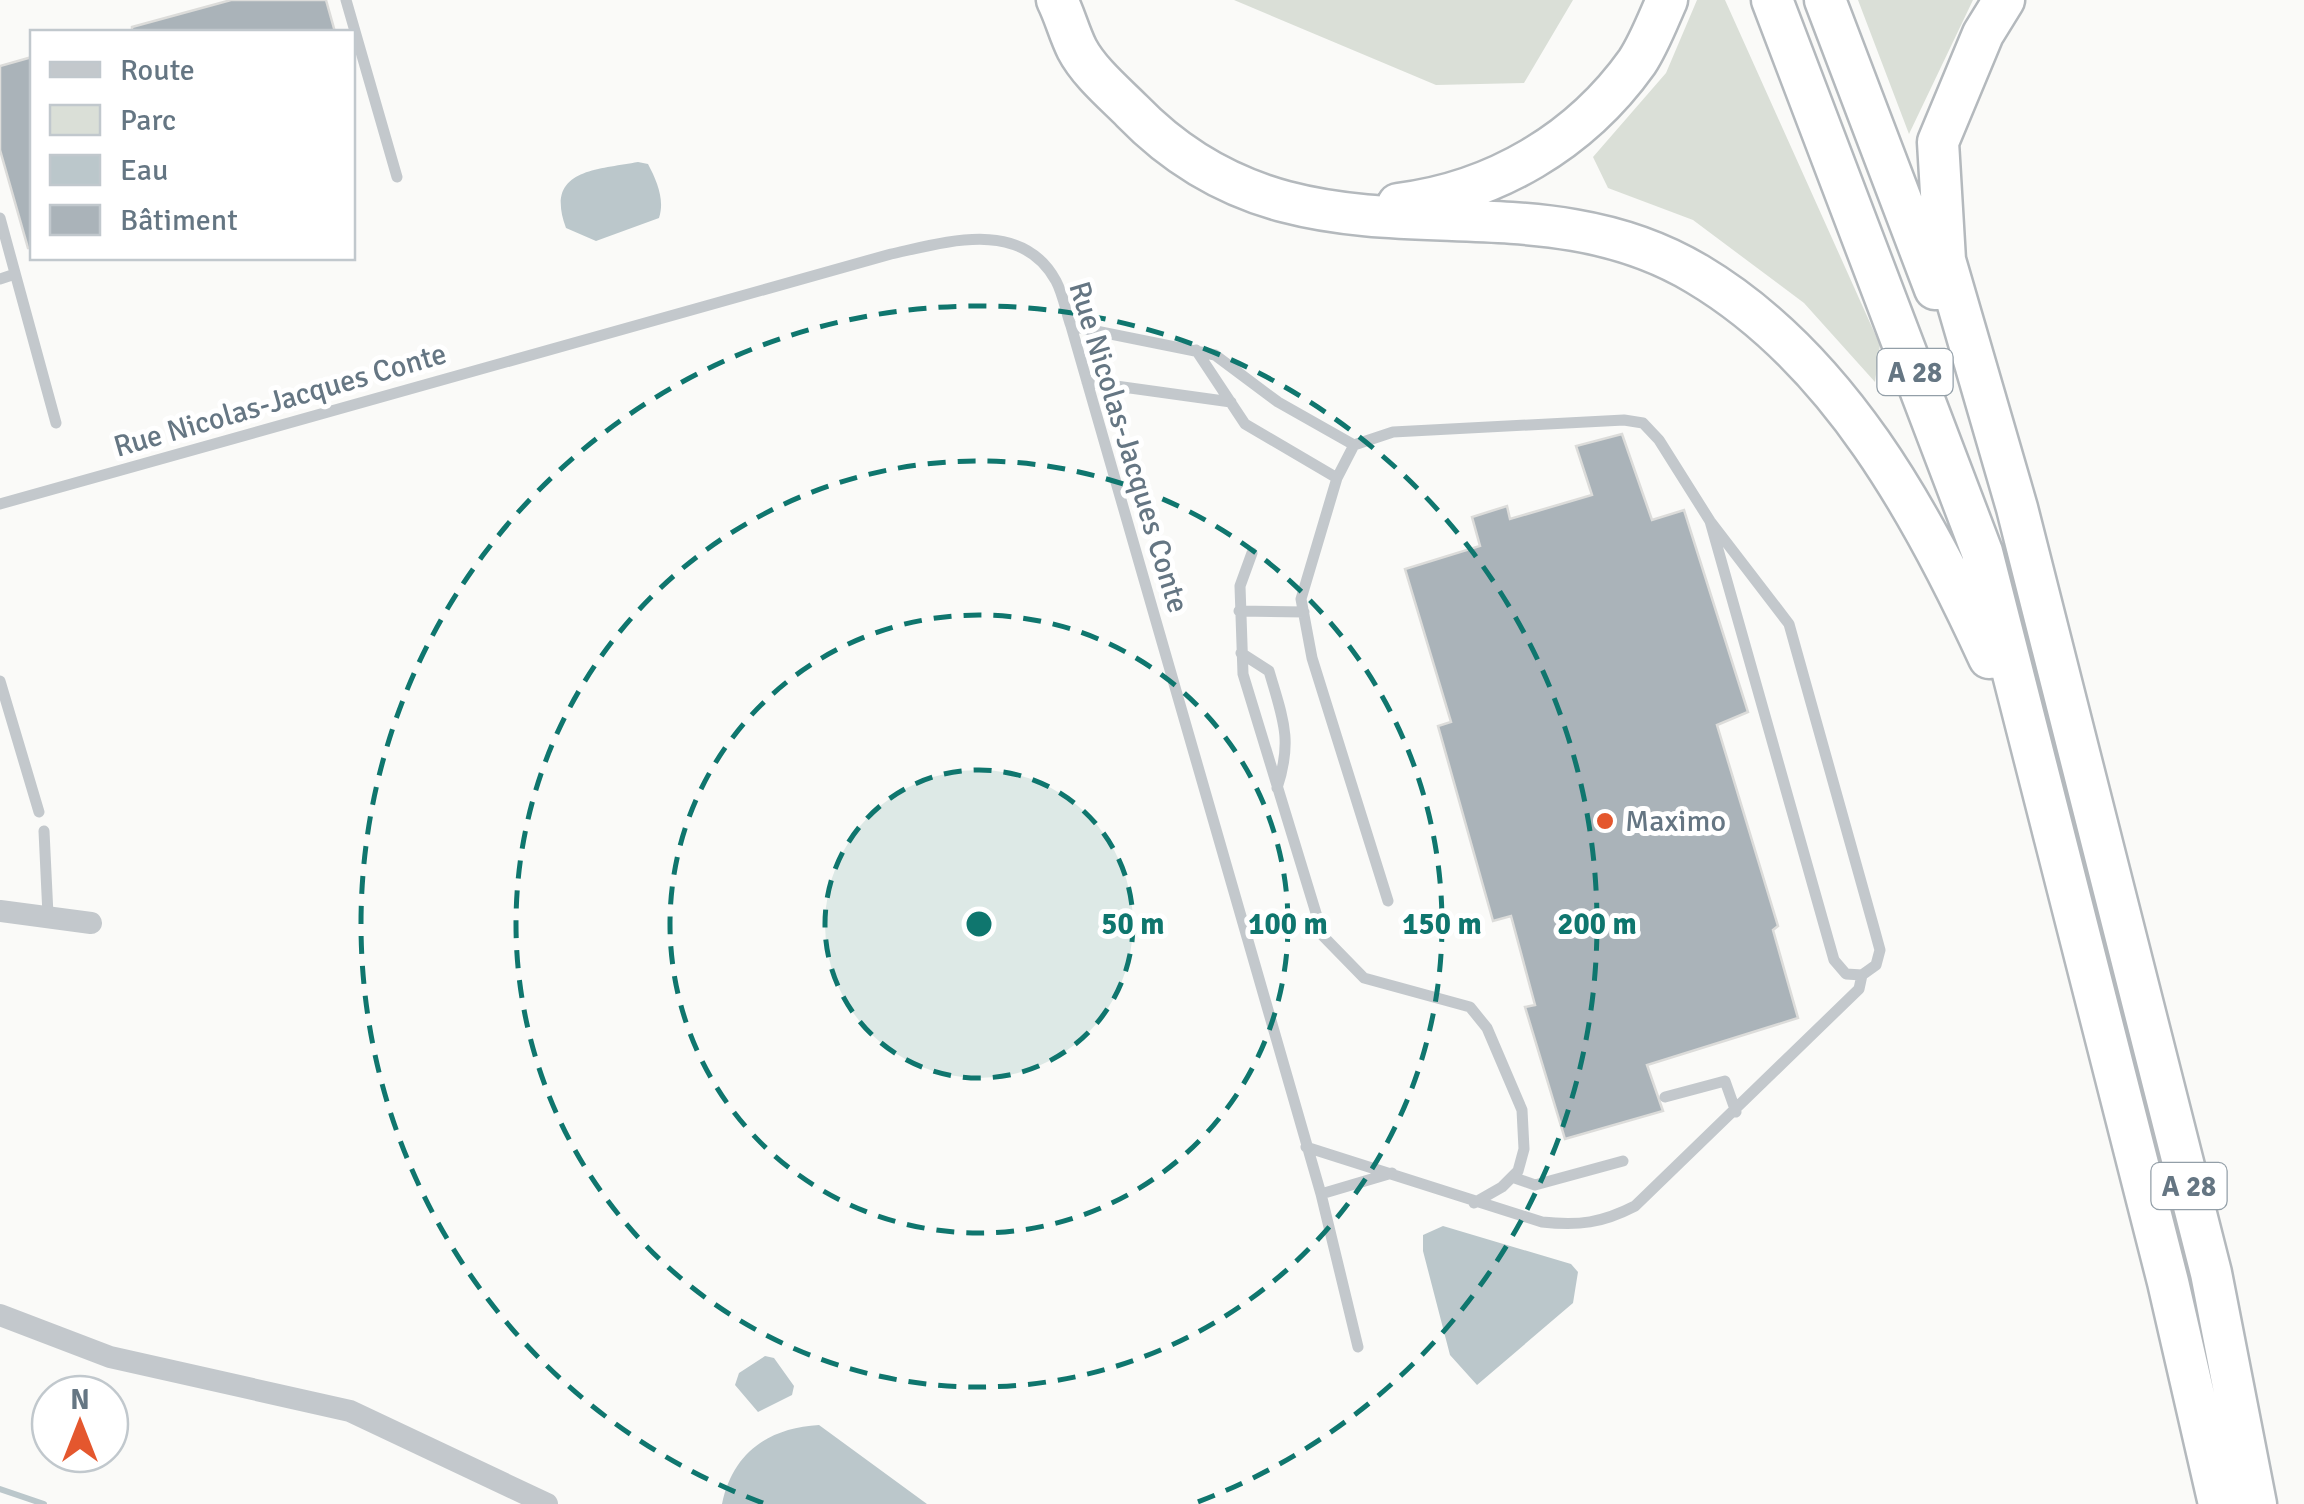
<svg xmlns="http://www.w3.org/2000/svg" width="2304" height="1504" font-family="Signika,sans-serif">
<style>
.green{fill:#dadfd7}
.water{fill:#bbc7cb}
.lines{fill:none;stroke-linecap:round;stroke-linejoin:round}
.stream{stroke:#bbc7cb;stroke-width:6}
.building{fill:#aab3b9;stroke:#dcdcda;stroke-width:2.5}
.highway-casing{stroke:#b4b9bd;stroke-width:45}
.lane{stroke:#c3c8cc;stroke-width:11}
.street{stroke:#c3c8cc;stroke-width:22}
.highway{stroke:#fff;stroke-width:40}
.ring{fill:none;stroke:#0f766e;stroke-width:5;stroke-dasharray:18 12}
.poi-dot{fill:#e4572e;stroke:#fff;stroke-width:4}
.labels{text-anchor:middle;stroke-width:10;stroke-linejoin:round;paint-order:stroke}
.shield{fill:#fff;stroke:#939fa8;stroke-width:2.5}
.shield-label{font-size:28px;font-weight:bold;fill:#657683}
.street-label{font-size:30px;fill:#657683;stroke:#fff}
.poi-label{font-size:30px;fill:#657683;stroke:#fff;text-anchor:start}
.centre{fill:#0f766e;stroke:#fff;stroke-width:5}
.ring-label{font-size:30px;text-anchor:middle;font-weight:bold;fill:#0f766e;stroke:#fff;stroke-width:10;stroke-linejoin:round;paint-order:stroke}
</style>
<rect width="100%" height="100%" fill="#fafaf8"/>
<!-- green -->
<path class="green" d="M 1234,0 L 1573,0 L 1524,83 L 1436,85 Z
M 1697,0 L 1725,0 L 1880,345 L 1875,382 L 1804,303 L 1693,220 L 1608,188 L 1593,157 L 1666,73 Z
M 1858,0 L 1973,0 L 1909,134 Z"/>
<!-- water -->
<path class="water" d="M 638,162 L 648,164 C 657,181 665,200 659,218 L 596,241 L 566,228 C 544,169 596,170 638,162 Z
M 1443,1226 L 1571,1264 L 1578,1272 L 1573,1303 L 1477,1385 L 1450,1355 L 1423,1251 L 1423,1235 Z
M 765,1356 L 774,1358 L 794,1386 L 792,1395 L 758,1412 L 735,1385 L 739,1373 Z
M 819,1425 L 927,1504 L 722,1504 C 733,1452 769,1428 819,1425 Z"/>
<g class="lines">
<!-- stream -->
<path class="stream" d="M 0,1489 L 44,1504"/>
</g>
<!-- building -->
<path class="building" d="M 231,0 L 326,0 L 335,32 L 132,32 L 132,27 Z
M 32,57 L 32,248 L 28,248 L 0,150 L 0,66 Z
M 1622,434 L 1652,520 L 1684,510 L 1748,712 L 1717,725 L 1778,926 L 1773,930 L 1798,1018 L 1647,1065 L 1663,1111 L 1565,1139 L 1525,1007 L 1535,1005 L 1511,916 L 1493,921 L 1438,726 L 1451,722 L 1405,569 L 1480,546 L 1472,517 L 1507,506 L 1510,519 L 1592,495 L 1576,446 Z"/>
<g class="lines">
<!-- highway casing -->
<g class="highway-casing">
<path id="highway" d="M 1057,0 C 1065,16 1069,33 1077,49 C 1089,72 1114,93 1132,111 C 1305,290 1514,164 1697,274 C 1838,358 1923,514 1989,658
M 1772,0 L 1982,552 L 2168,1282 L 2219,1504
M 1825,0 L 1935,289
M 2004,0 L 1983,34 L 1938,142 L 1945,260 L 2017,508 L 2211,1273 L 2256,1504
M 1398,204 C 1494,192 1580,142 1637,62 C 1649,44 1658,20 1667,0"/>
</g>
<!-- lane -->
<path class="lane" d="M 346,0 L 397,177
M 0,218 L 56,423
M 0,279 L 15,274
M 1071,326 L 1215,355 L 1278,402 L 1354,445
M 1196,350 L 1245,424 L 1337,478
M 1087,382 L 1231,402
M 0,504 L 891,254 C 946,242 1022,218 1056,281 C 1063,294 1066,312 1071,326 L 1321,1194 L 1358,1347
M 1252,553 L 1240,586 L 1243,674 L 1323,936 L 1364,978 L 1470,1007 L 1487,1028 L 1522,1110 L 1524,1149 L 1518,1171 L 1502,1187 L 1474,1203
M 1239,611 L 1304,612
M 1241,653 L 1269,671 C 1283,719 1293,740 1277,788
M 0,681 L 39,812
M 44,831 L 48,915
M 1388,901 L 1312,658 L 1301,599 L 1337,478 L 1354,445 L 1393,432 L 1624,420 L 1643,423 L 1659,440 L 1710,521 L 1789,624 L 1874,928 L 1880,950 L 1876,965 L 1862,975 L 1846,974 L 1834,960 L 1710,521
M 1665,1097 L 1725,1081 L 1736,1112
M 1306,1147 L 1542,1222 C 1579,1226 1602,1223 1635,1206 L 1859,989 L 1862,975
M 1512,1177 L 1535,1185 L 1623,1161
M 1321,1194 L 1392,1173"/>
<!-- street -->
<path class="street" d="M 0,911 L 91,923
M 0,1315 L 110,1357 L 350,1411 L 547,1504"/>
<!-- highway -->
<use href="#highway" class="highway"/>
</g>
<!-- distance rings -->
<circle cx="979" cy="924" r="154" fill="#0f766e" fill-opacity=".12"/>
<g class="ring">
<circle cx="979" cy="924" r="154"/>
<circle cx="979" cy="924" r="309"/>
<circle cx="979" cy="924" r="463"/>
<path d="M763 1503A618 618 0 1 1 1195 1503"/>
</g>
<!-- markers -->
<circle class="poi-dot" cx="1605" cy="821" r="10"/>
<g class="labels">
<!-- shield labels -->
<g class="shield">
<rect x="1877.5" y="349" width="75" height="46" rx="8"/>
<rect x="2151.5" y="1163" width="75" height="46" rx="8"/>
</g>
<g class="shield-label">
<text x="1915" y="382">A 28</text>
<text x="2189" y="1196">A 28</text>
</g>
<!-- street labels -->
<g class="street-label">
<text transform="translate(280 400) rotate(-16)" y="10">Rue Nicolas-Jacques Conte</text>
<text transform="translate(1129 447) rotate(73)" y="10">Rue Nicolas-Jacques Conte</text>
</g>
<!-- poi labels -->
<g class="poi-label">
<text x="1625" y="831">Maximo</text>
</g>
</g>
<circle cx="979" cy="924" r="15" class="centre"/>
<g class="ring-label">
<text x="1133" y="934">50 m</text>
<text x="1288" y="934">100 m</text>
<text x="1442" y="934">150 m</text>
<text x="1597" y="934">200 m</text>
</g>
<!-- legend -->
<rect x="30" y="30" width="325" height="230" fill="#ffffff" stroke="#c1c8cd" stroke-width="2.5"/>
<rect x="50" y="62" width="50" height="15" fill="#c3c8cc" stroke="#c1c8cd" stroke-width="2.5"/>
<text x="120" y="80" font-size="30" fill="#657683">Route</text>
<rect x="50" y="105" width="50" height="30" fill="#dadfd7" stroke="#c1c8cd" stroke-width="2.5"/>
<text x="120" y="130" font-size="30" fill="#657683">Parc</text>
<rect x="50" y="155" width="50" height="30" fill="#bbc7cb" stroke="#c1c8cd" stroke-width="2.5"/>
<text x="120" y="180" font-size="30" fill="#657683">Eau</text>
<rect x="50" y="205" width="50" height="30" fill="#aab3b9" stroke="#c1c8cd" stroke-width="2.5"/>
<text x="120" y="230" font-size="30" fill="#657683">Bâtiment</text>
<!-- north arrow -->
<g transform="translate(80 1424)"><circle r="48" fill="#ffffff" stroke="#c1c8cd" stroke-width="2.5"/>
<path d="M0-8L18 38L0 25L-18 38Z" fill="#e4572e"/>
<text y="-15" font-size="28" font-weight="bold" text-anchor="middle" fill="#657683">N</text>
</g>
</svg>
